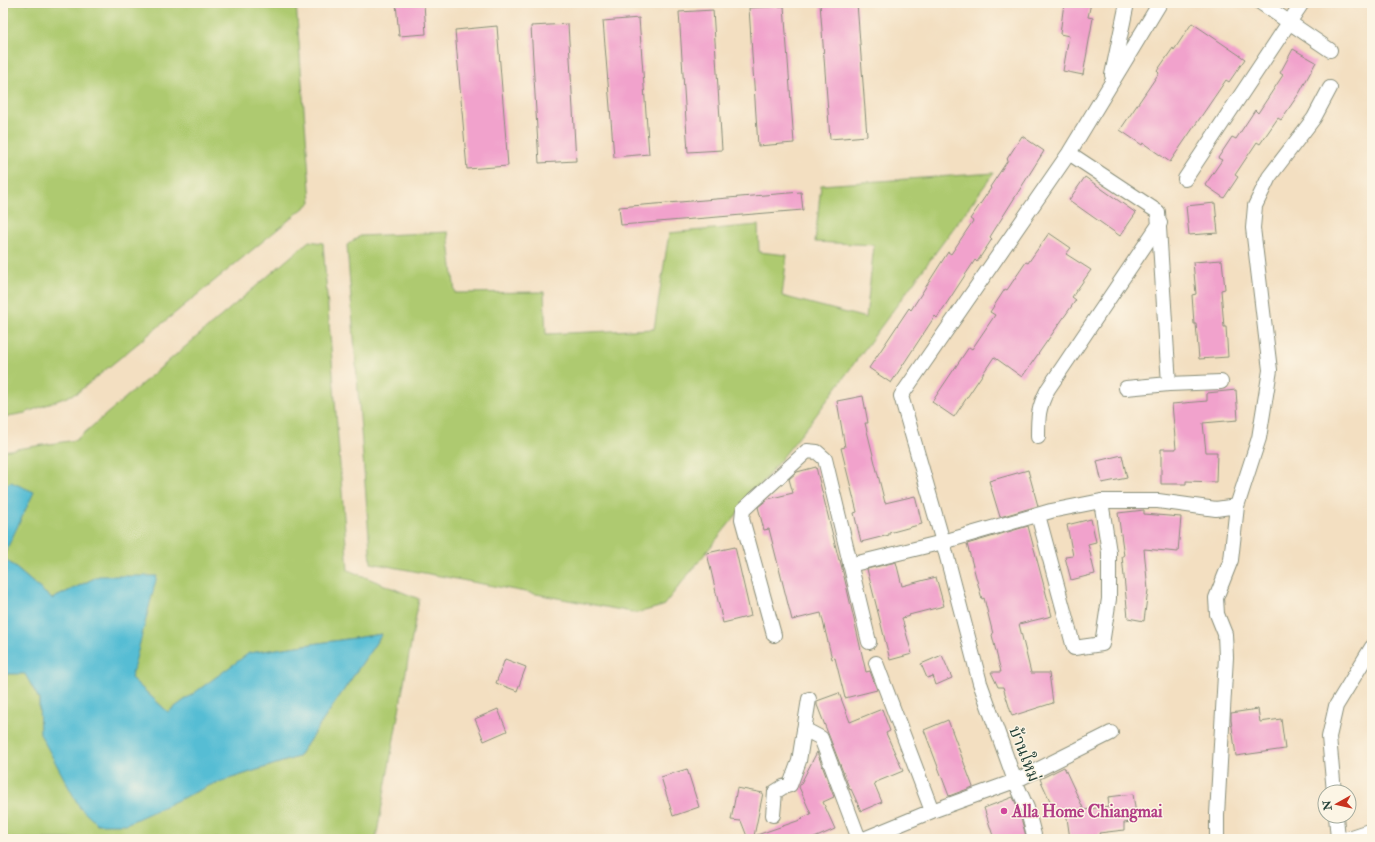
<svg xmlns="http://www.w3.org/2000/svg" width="1375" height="842" font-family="'IM FELL Double Pica','Noto Serif Thai',serif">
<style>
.green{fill:#aeca70;stroke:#668452}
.water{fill:#56bdd4;stroke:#3a7d84}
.building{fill:#f1a2cc}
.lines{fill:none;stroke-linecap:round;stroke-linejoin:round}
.street-casing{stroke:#898e7a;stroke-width:16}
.street{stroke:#fff;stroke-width:14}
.hotel-dot{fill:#d1479c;stroke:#fcf5e5;stroke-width:1.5}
.labels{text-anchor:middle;stroke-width:3;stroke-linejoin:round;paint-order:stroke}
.street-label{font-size:17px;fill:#1f3d34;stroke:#fcf5e5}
.hotel-label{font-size:17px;font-weight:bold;fill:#b23c85;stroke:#fcf5e5;text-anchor:start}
</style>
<rect width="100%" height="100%" fill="#fcf5e5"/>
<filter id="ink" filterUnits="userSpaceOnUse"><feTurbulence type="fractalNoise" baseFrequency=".025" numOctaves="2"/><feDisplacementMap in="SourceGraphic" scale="8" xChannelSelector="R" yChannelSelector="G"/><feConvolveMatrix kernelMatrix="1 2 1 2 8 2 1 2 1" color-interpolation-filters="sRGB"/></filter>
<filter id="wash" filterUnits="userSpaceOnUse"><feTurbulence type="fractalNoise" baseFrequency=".012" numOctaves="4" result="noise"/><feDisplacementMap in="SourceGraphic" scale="16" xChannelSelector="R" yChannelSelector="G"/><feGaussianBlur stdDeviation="0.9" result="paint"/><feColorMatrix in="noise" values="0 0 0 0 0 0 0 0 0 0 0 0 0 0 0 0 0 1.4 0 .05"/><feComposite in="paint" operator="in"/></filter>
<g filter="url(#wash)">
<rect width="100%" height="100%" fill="#f3dfc1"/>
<!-- green -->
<path class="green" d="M 3,3 L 296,3 L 311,202 L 77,393 L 25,413 L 3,417 Z
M 994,173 L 811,422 L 663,606 L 637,613 L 371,563 L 347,245 L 360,236 L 448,232 L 455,293 L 544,292 L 546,334 L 654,329 L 669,233 L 758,225 L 759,252 L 787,255 L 782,296 L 866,318 L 874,245 L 815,242 L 821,185 Z
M 309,241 L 323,243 L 348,570 L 419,599 L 376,839 L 3,839 L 3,674 L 25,673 L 39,699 L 40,734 L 213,784 L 298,757 L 382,634 L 250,653 L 168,712 L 131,678 L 99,576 L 52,599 L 3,557 L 11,483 L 3,486 L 3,451 L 76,440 Z"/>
<!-- water -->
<path class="water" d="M 11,482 L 34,492 L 3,557 L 3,486 Z
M 3,557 L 52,599 L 99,576 L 157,576 L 131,678 L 168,712 L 249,653 L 382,634 L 298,757 L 213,784 L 126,824 L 97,824 L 80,808 L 40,734 L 39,699 L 25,674 L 3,674 Z"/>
<g id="blocks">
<!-- building -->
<path class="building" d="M 396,3 L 424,3 L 426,34 L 399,36 Z
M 820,3 L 857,3 L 867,136 L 830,139 Z
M 1064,3 L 1091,3 L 1088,17 L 1093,18 L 1083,75 L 1063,71 L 1069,36 L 1060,34 Z
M 784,6 L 794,143 L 758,146 L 749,8 Z
M 713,10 L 722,150 L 688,152 L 679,12 Z
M 639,18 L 649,154 L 614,157 L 603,21 Z
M 1192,23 L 1245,59 L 1229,82 L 1226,80 L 1170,162 L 1143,143 L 1142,145 L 1120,130 L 1159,73 L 1157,71 L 1173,48 L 1174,50 Z
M 568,24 L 576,161 L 539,163 L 531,26 Z
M 497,26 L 508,166 L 467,169 L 455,30 Z
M 1293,49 L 1316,62 L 1300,92 L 1281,120 L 1278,118 L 1260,144 L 1257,142 L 1235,175 L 1238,177 L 1224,198 L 1205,185 L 1222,160 L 1218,158 L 1232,137 L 1236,139 L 1255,110 L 1258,113 L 1283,75 L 1280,73 Z
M 1022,136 L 1044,151 L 990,237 L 992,239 L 977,262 L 975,260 L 937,318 L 935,316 L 891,383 L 869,368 L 909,308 L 911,310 L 948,252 L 951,254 L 973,221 L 970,219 L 991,188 L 990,187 L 1008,160 L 1007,159 Z
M 1085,177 L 1136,213 L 1120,236 L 1069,200 Z
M 801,192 L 803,210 L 621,225 L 619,207 Z
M 1215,203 L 1218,233 L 1189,235 L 1186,206 Z
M 1049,233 L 1071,248 L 1066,254 L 1091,270 L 1072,297 L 1076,300 L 1022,377 L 994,357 L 954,417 L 932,402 L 969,347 L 972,349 L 995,315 L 990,312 L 1005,289 L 1007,290 L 1026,262 L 1028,263 Z
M 1222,260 L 1225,289 L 1221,290 L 1224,327 L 1226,327 L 1228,357 L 1199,359 L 1196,324 L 1194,324 L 1192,295 L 1196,294 L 1193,262 Z
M 1236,390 L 1238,420 L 1203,423 L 1206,452 L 1217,452 L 1216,482 L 1186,481 L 1186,484 L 1161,484 L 1161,449 L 1176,449 L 1172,404 L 1207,401 L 1207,393 Z
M 863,396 L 868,423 L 865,423 L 885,503 L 915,496 L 922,524 L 889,533 L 889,535 L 861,542 L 854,513 L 857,512 L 841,448 L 845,447 L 837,401 Z
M 1122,455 L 1127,478 L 1102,483 L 1097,461 Z
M 816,467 L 839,560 L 840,560 L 847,589 L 866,672 L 870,671 L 877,690 L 845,698 L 835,658 L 832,659 L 821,613 L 792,620 L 769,529 L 764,530 L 758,507 L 768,499 L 793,493 L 789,479 L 797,472 Z
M 1028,470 L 1038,506 L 1000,517 L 989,481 Z
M 1144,510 L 1144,514 L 1181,517 L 1178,552 L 1144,549 L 1148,590 L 1144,621 L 1128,618 L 1122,556 L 1124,556 L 1118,513 Z
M 1091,519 L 1096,542 L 1088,544 L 1095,574 L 1071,580 L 1065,557 L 1073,556 L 1067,525 Z
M 1028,526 L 1052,616 L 1019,624 L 1031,673 L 1049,673 L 1053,703 L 1012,716 L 1003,687 L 998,687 L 991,672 L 1001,672 L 992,635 L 993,634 L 984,598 L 982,599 L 967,544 Z
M 735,547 L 751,616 L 723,623 L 707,553 Z
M 896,562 L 902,586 L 936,577 L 944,606 L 909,615 L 910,616 L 902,618 L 912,654 L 890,660 L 867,569 Z
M 942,655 L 952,678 L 936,685 L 933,676 L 927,678 L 921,664 Z
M 505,659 L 526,667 L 517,691 L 496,683 Z
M 839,693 L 850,722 L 882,709 L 890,731 L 886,733 L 903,771 L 874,783 L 882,802 L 861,811 L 851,789 L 850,790 L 817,705 L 817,701 Z
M 498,709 L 507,731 L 484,741 L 475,719 Z
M 1258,709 L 1260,722 L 1281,719 L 1285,749 L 1236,756 L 1231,720 L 1231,713 Z
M 948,720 L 973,787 L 949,796 L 924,730 Z
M 817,752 L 834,797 L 823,802 L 835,829 L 812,839 L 748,839 L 741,821 L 731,820 L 737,788 L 763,793 L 754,836 L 803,819 L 802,818 L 811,814 L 799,787 Z
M 1064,767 L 1084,810 L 1109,806 L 1108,797 L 1133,794 L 1137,821 L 1124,823 L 1124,830 L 1099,833 L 1100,836 L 1070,839 L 1066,811 L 1057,816 L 1040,779 Z
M 687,769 L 699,807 L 673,816 L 661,777 Z
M 1013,797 L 1019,811 L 1026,836 L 1019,839 L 994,839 L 984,808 Z"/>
</g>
</g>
<g filter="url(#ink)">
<use href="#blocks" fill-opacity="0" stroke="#898e7a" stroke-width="1"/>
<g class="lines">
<!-- street casing -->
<g class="street-casing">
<path id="street" d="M 1261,3 L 1330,50
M 1112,75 L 1127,3
M 1069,153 L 1158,212 L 1169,384
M 1185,179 L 1302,3
M 1126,388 L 1169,384 L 1221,382
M 1038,437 C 1038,416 1038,408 1048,389 L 1160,223
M 1038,515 L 1074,648 L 1102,644 L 1109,599 L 1109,552 L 1101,501
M 850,565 L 943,542 L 1051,511 L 1101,501 L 1158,501 L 1216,509 L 1237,506
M 774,635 L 742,519 L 743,510 L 807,451 L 817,452 L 825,459 L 869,642
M 876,663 L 932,811
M 804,729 L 821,738 L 859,839
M 1334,792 L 1329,737 L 1336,706 L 1372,647
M 773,815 L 775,792 L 783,787 L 790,785 L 799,761 L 809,699
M 1336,816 L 1338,839
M 864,839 L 932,811 L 1015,781 L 1111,733
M 1035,839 L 1027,808 L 1015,781 L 980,683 L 943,542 L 901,396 L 1069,153 L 1160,3
M 1217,839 L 1217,815 L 1226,657 L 1225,634 L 1217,614 L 1216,598 L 1231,560 L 1237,506 L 1259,438 L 1270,370 L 1253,228 L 1255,206 L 1269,177 L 1314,118 L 1330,88
M 1345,839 L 1372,830"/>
</g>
<!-- street -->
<use href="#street" class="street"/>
</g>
</g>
<!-- markers -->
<circle class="hotel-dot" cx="1004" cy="811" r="4"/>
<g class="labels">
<!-- street labels -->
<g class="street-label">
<text transform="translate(1025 754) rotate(69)" y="6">บ้านใหม่</text>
</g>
<!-- hotel labels -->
<g class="hotel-label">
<text x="1012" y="817">Alla Home Chiangmai</text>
</g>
</g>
<!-- margin -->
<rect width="1375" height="842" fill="none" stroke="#fcf5e5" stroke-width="16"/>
<!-- north arrow -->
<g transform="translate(1337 804) rotate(262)"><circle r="19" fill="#fcf5e5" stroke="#a4ab9e"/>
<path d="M0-3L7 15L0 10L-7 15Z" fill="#c8321e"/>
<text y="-6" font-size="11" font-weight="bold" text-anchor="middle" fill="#1f3d34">N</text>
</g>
</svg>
